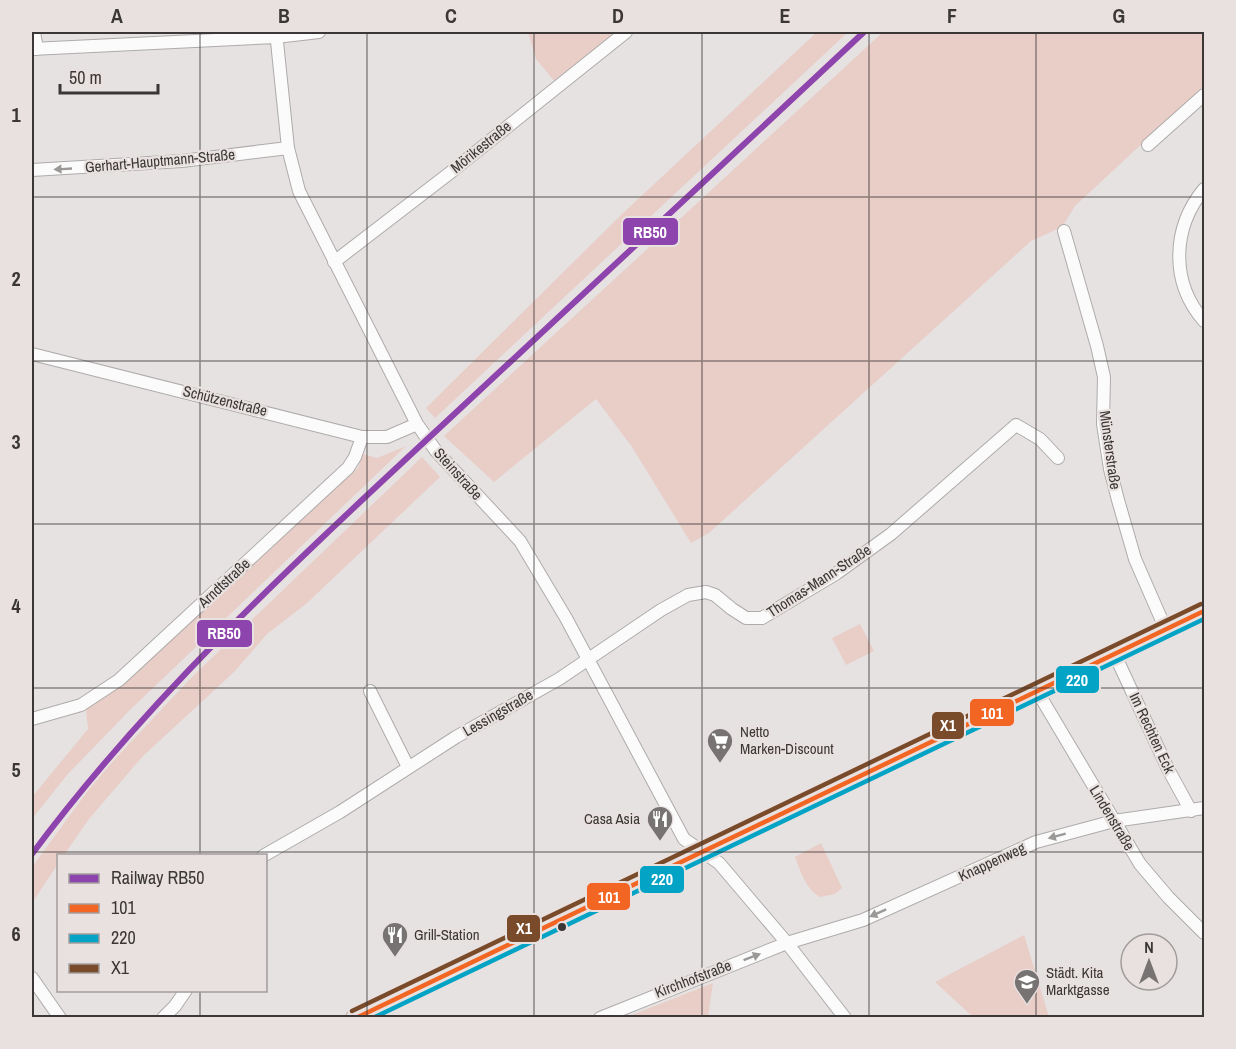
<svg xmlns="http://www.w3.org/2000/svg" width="1236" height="1049" font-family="'Archivo Narrow',sans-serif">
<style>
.green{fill:#e9cdc7}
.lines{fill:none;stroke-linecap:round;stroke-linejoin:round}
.street-casing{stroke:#aeabaa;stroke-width:14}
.primary-casing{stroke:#b6a7a4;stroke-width:20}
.street{stroke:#fbfbfb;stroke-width:12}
.primary{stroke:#eee6e5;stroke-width:18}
.bus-1-casing{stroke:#e8e1e0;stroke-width:9}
.bus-2-casing{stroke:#e8e1e0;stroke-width:9}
.bus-3-casing{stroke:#e8e1e0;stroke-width:9}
.bus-1{stroke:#f26522;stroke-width:4.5}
.bus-2{stroke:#03a3c6;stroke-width:4.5}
.bus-3{stroke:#7a4b2a;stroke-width:4.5}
.rail-1-casing{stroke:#e8e1e0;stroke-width:10}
.rail-1{stroke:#8e44ad;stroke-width:6}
.oneway{fill:#9a9998}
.grid{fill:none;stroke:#3a3736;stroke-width:1.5;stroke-opacity:0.55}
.bus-dot{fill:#3a3736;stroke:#e8e1e0;stroke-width:2}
.labels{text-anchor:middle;stroke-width:4.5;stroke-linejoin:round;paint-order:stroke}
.street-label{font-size:15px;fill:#3a3736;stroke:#e8e1e0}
.poi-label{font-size:15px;fill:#3a3736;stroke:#e8e1e0;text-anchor:start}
.line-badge{stroke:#e8e1e0;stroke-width:2}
.badge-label{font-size:16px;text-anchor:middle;font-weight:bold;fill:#fff}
.neatline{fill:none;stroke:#3a3736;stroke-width:2}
.grid-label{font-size:20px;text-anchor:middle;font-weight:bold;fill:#3a3736}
</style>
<rect width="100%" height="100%" fill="#e6e2e2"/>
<!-- green -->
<path class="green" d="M 528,32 L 616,32 L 606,44 L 556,83 L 536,59 Z
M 817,32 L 848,32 L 435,418 L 426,408 L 621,215 Z
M 883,32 L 1204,32 L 1204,86 L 1075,206 L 1062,227 L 1031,241 L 709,533 L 691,543 L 632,447 L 596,399 L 494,482 L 444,436 Z
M 406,446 L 130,710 L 67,775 L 32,819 L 32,797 L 88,729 L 86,709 L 119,688 L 358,468 L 363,454 L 377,458 Z
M 422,457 L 440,477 L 306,604 L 267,634 L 235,671 L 142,757 L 89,819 L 64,855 L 58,856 L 58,864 L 32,903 L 32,867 L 98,777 L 193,676 Z
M 860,624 L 874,651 L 846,665 L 832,638 Z
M 821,843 L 842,888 L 835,894 L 820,897 C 805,888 801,872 795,857 Z
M 1024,935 L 1049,1017 L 973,1017 L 935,982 Z
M 713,983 L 708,1017 L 627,1017 Z"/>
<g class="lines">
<!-- street casing -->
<g class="street-casing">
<path id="street" d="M 34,32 L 37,49
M 276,32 L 288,148 L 299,191 L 417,424 L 436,451 L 520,541 L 566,618 L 684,839 L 719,863 L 787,943 L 845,1018
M 32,49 L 276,37 L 319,32
M 1148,145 L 1204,95
M 32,170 L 182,161 L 288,148
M 1204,189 C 1172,228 1170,282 1204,321
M 1064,231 L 1097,346 L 1104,377 L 1103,424 L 1110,469 L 1118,500 L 1135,559 L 1166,630
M 334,262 L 451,172 L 626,32
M 32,354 L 362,437 L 387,437 L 417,424
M 1115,655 L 1168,769 L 1191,811
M 370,691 L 408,767
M 1037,691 L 1140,864 L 1168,897 L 1204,933
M 32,719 L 81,705 L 119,680 L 348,468 L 355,457 L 362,437
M 263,856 L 340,812 L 456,737 L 559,679 L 661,610 L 688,595 L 706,592 L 715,595 L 732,609 L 746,618 L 762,618 L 837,573 L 891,534 L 1016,425 L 1040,439 L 1058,458
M 32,978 L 60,1018
M 163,1018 L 175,1006 L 186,990
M 600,1018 L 787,943 L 863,920 L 1036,842 L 1114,821 L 1204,808"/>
</g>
<!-- primary casing -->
<g class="primary-casing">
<path id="primary" d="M 355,1018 L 778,814 L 1204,611"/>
</g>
<!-- street -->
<use href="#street" class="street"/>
<!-- primary -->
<use href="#primary" class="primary"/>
<!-- bus-1 casing -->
<g class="bus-1-casing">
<path id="bus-1" d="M 356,1018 L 1204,611"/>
</g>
<!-- bus-2 casing -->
<g class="bus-2-casing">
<path id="bus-2" d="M 373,1018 L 1204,619"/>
</g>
<!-- bus-3 casing -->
<g class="bus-3-casing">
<path id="bus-3" d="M 352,1011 L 1201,604"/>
</g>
<!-- bus-1 -->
<use href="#bus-1" class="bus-1"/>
<!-- bus-2 -->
<use href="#bus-2" class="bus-2"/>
<!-- bus-3 -->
<use href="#bus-3" class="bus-3"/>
<!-- rail-1 casing -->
<g class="rail-1-casing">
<path id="rail-1" d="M 32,854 C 148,698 292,565 434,433 C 577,300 721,166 864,32"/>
</g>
<!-- rail-1 -->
<use href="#rail-1" class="rail-1"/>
</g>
<!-- one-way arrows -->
<defs><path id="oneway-solid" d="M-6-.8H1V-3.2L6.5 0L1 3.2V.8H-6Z" transform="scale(1.5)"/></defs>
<g class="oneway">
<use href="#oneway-solid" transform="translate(63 169) rotate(177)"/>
<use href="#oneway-solid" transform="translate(1057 836) rotate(165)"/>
<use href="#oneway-solid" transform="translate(878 913) rotate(156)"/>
<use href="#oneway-solid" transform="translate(752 957) rotate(-21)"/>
</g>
<!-- grid -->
<path class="grid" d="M 200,32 L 200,856M 367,32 L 367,1018M 534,32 L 534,1018M 702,32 L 702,1018M 869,32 L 869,1018M 1036,32 L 1036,1018M 32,197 L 1204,197M 32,361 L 1204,361M 32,524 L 1204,524M 32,688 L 1204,688M 32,852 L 1204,852M 200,990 L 200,1018"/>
<!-- icons -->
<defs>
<g id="supermarket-pin" transform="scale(1.35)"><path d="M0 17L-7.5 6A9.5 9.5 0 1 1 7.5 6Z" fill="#767372" stroke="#e8e1e0"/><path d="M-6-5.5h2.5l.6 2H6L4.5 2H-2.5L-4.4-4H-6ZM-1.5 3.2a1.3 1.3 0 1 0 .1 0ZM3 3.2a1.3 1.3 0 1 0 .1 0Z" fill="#fff"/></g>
<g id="restaurant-pin" transform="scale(1.35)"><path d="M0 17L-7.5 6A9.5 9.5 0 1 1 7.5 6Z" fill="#767372" stroke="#e8e1e0"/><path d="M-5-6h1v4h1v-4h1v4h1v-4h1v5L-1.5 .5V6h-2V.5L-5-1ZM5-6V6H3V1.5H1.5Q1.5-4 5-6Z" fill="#fff"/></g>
<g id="school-pin" transform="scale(1.35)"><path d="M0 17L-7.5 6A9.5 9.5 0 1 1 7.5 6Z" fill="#767372" stroke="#e8e1e0"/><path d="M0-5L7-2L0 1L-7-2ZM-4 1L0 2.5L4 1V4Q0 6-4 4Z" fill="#fff"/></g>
</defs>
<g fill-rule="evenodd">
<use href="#supermarket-pin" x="720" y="741"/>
<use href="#restaurant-pin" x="660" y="819"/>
<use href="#restaurant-pin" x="395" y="935"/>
<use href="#school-pin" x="1027" y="982"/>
</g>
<!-- markers -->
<circle class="bus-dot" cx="562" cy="927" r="5"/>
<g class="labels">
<!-- street labels -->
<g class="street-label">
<text transform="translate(481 147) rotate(-39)" y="5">Mörikestraße</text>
<text transform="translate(160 161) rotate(-5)" y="5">Gerhart-Hauptmann-Straße</text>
<text transform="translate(225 401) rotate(14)" y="5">Schützenstraße</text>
<text transform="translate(1110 450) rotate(82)" y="5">Münsterstraße</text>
<text transform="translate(458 474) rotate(48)" y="5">Steinstraße</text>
<text transform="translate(819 581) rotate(-33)" y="5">Thomas-Mann-Straße</text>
<text transform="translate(224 583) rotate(-43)" y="5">Arndtstraße</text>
<text transform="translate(498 713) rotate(-30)" y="5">Lessingstraße</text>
<text transform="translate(1152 733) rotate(65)" y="5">Im Rechten Eck</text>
<text transform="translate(1112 818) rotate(59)" y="5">Lindenstraße</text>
<text transform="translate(992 862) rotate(-25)" y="5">Knappenweg</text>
<text transform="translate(693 979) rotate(-21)" y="5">Kirchhofstraße</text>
</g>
<!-- poi labels -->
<g class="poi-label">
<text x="740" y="737">Netto<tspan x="740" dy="17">Marken-Discount</tspan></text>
<text x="640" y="824" text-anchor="end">Casa Asia</text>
<text x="414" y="940">Grill-Station</text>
<text x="1046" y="978">Städt. Kita<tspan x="1046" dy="17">Marktgasse</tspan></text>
</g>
</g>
<g class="line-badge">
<rect x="622" y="217" width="57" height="29" rx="6" fill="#8e44ad"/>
<rect x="196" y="619" width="57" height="29" rx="6" fill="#8e44ad"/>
<rect x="1055" y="665" width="45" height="29" rx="6" fill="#03a3c6"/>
<rect x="969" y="698" width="46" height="29" rx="6" fill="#f26522"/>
<rect x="931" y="711" width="34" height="29" rx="6" fill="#7a4b2a"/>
<rect x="639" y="865" width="46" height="29" rx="6" fill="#03a3c6"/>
<rect x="586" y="882" width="45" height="29" rx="6" fill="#f26522"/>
<rect x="506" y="914" width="35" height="29" rx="6" fill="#7a4b2a"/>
</g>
<g class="badge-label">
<text x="650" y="238">RB50</text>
<text x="224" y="639">RB50</text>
<text x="1077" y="686">220</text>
<text x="992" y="719">101</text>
<text x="948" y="731">X1</text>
<text x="662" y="885">220</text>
<text x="609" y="903">101</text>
<text x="524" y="934">X1</text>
</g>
<!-- border -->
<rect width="1236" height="1049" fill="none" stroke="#e8e1e0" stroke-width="66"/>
<!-- legend -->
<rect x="57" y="854" width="210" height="138" fill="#e8e1e0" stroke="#a29d9c" stroke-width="1.5"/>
<rect x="69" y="874" width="30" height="9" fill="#8e44ad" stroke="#a29d9c" stroke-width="1.5"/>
<text x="111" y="884" font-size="18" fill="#3a3736">Railway RB50</text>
<rect x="69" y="904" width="30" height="9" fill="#f26522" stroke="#a29d9c" stroke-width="1.5"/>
<text x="111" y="914" font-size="18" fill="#3a3736">101</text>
<rect x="69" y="934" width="30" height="9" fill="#03a3c6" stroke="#a29d9c" stroke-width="1.5"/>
<text x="111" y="944" font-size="18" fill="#3a3736">220</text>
<rect x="69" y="964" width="30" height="9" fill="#7a4b2a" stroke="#a29d9c" stroke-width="1.5"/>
<text x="111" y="974" font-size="18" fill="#3a3736">X1</text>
<!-- north arrow -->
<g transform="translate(1149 962)"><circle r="28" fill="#e8e1e0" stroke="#a29d9c" stroke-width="1.5"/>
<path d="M0-4.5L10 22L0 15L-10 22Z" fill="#767372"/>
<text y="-9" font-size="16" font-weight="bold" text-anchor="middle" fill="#3a3736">N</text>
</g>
<!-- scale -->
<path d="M60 84v9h98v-9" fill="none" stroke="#3a3736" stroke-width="3"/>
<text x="69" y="84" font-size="18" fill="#3a3736" stroke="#e8e1e0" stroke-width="4.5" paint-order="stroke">50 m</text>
<rect x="33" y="33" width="1170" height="983" class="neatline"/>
<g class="grid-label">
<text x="117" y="23">A</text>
<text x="284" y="23">B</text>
<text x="451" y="23">C</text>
<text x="618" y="23">D</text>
<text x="785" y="23">E</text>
<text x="952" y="23">F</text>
<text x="1119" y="23">G</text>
<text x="16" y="122">1</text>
<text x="16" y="286">2</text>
<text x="16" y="449">3</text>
<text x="16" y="613">4</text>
<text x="16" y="777">5</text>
<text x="16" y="941">6</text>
</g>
</svg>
